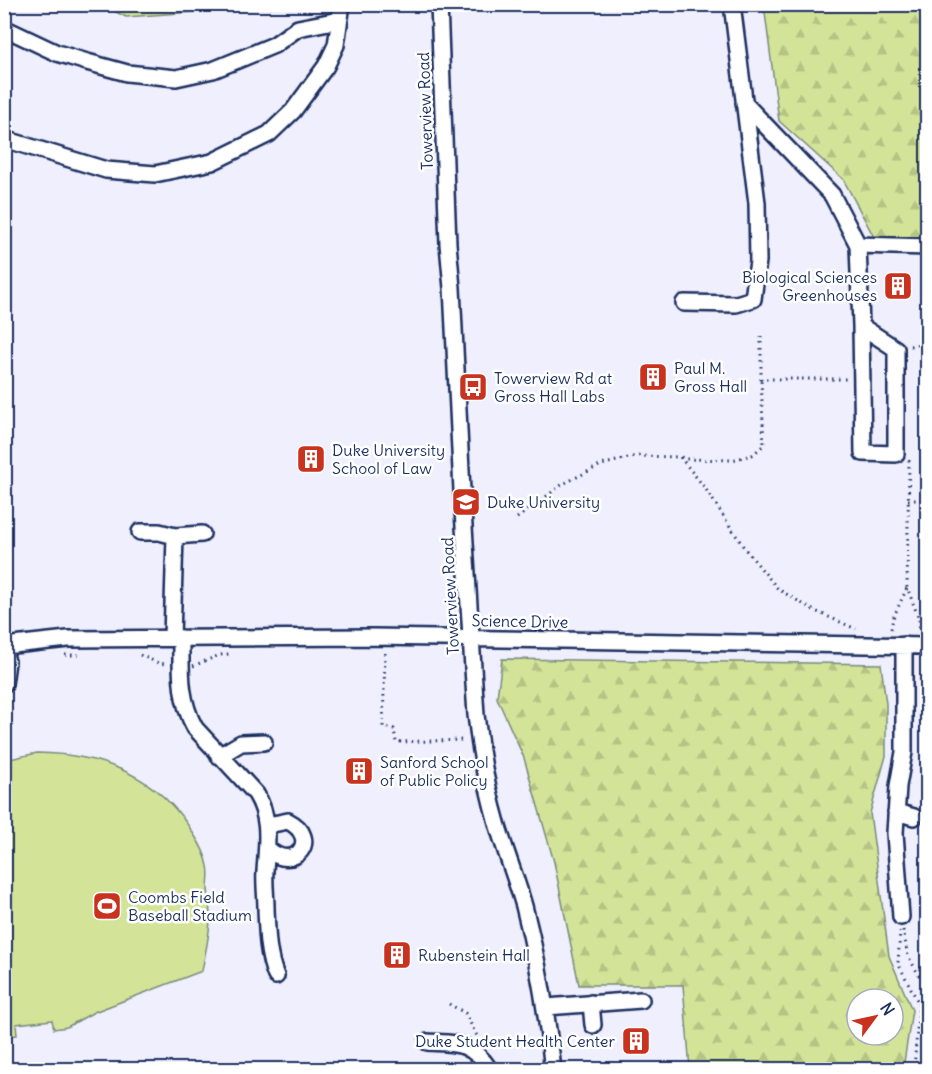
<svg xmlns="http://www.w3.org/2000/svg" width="932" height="1074" font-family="Delius,sans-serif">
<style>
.built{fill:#efeffe;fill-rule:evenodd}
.forest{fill:url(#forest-firs);stroke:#778a7b;stroke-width:1.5;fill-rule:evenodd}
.pitch{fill:#d3e498;stroke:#778a7b;stroke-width:1.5}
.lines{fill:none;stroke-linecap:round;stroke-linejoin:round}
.minor-casing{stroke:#1b2f5e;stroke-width:20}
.path{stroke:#1b2f5e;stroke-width:3;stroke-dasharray:1.5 4.5;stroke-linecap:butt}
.minor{stroke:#fff;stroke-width:15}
.labels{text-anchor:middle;stroke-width:5;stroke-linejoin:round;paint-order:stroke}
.street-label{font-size:16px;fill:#1b2f5e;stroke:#fff}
.poi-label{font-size:16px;fill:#1b2f5e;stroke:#fff;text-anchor:start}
</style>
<defs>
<pattern id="forest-firs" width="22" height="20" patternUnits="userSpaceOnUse" patternTransform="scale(1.5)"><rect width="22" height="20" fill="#d3e498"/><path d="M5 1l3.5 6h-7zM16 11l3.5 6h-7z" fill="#b5c485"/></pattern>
</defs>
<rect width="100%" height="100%" fill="#fff"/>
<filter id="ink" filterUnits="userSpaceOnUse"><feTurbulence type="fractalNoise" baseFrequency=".0167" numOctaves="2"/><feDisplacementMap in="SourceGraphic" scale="12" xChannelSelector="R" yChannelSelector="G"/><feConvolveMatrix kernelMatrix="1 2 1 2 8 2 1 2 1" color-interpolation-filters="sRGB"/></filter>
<g filter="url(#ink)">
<!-- built -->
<path class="built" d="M 5,5 L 927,5 L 927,1069 L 5,1070 ZM 857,999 L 893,999 L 893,1035 L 857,1035 Z"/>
<!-- forest -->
<path class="forest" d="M 102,5 L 258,5 L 249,8 L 126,17 Z
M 764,5 L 927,5 L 927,237 L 874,237 L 843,179 L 779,121 Z
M 502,659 L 881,664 L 886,704 L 886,756 L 870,813 L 889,956 L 912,1010 L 903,1069 L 690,1069 L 683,985 L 579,985 L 554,862 L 524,758 L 497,698 ZM 857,999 L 893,999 L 893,1035 L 857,1035 Z"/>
<!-- pitch -->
<path class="pitch" d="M 37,753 C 101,754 158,775 193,833 C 199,842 206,855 208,866 C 210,873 208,882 208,889 C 209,899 210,910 210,921 C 209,938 205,954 202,971 L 94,1012 L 67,1027 L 54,1029 L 52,1020 L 16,1024 L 17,1035 L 5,1036 L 5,760 Z"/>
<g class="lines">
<!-- minor casing -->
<g class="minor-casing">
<path id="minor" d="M 439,4 L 448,244 L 452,288 L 463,511 L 476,715 C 480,751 487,788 497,823 C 505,851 516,878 524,906 C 538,960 547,1014 553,1070
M 4,28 L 57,53 L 87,62 L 127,73 L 176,78 L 213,70 L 245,57 L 274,45 L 298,28 L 339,20
M 744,103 L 832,195 L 858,245 L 861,326 L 863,453 L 896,454 L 896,349 L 861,326
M 11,141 L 106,170 L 155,174 L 212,162 L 269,134 L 293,111 L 326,66 L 336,45 L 342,4
M 858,245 L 928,247
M 684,303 L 736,304 L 753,299 L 758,261 L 757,203 L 732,4
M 140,532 L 159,532 L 175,536 L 172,638
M 175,536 L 202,534
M 181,638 C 181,671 179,699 195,728 L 256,794 C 271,819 267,842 265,871 C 264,883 266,896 266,908 C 267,932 267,954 276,976
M 4,646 L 68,639 L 374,637 L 928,646
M 4,651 L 7,662 L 4,684
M 219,756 L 241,743 L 264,742
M 896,812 L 914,817
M 268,849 C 294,874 322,838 288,821 L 273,824 L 268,828
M 901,917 L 895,833 L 898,786 L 904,752 L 904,645
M 591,1003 L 593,1025
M 546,1007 L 641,1000
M 427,1042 C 458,1043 471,1042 490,1070"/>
</g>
<!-- path -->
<path class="path" d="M 761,336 L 761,379 L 848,379
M 910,346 L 928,343
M 681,457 L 684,459 L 732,460 L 752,455 L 764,445 L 761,379
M 909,460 L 907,587 L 919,619 L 919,630
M 908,500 L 928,500
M 517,518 L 563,484 L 601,465 L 636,456 L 680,457 L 705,488 L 745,549 L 778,589 L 813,610 L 856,629
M 891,629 L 893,618 L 907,588
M 385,653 L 383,727 L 394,729 L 396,742 L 465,740
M 65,655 L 80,655
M 140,655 L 158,663 L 167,664
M 193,666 L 220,655 L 229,654
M 903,930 L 908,956 L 928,991
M 900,931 L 898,963 L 919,1004 L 914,1070
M 449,1004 L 465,1013 L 478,1038"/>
<!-- minor -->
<use href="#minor" class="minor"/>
</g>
</g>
<!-- icons -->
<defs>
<g id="building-square" transform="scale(1.5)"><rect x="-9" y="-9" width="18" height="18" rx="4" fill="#c8321e" stroke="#fff"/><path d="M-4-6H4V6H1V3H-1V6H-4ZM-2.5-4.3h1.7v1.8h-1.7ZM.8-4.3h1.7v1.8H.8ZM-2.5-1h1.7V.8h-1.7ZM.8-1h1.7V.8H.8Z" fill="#fff"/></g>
<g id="bus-square" transform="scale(1.5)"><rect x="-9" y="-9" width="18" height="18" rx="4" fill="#c8321e" stroke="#fff"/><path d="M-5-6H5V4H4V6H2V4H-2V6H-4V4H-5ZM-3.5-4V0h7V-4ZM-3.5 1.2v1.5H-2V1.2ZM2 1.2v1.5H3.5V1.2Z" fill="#fff"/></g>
<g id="university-square" transform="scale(1.5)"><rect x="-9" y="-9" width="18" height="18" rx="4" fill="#c8321e" stroke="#fff"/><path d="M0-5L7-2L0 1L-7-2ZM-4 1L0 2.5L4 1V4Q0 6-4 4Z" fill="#fff"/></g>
<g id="stadium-square" transform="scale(1.5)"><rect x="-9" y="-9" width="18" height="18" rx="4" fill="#c8321e" stroke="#fff"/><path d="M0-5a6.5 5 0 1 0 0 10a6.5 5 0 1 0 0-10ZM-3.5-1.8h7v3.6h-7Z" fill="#fff"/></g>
</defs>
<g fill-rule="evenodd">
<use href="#building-square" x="898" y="286"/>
<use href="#building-square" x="653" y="377"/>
<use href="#bus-square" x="473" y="387"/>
<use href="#building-square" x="311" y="459"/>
<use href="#university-square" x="466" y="502"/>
<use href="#building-square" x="359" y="771"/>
<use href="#stadium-square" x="107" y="906"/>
<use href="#building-square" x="397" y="955"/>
<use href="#building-square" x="636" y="1041"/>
</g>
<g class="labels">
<!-- street labels -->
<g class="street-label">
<text transform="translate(425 111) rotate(-92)" y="6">Towerview Road</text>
<text transform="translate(450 596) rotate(-93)" y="6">Towerview Road</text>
<text transform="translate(520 621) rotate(1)" y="6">Science Drive</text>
</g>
<!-- poi labels -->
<g class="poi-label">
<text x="877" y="283" text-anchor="end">Biological Sciences<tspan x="877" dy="18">Greenhouses</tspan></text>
<text x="674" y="374">Paul M.<tspan x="674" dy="18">Gross Hall</tspan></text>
<text x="494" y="384">Towerview Rd at<tspan x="494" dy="18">Gross Hall Labs</tspan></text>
<text x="332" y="456">Duke University<tspan x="332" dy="18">School of Law</tspan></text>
<text x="487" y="508">Duke University</text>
<text x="380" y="768">Sanford School<tspan x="380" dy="18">of Public Policy</tspan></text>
<text x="128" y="903">Coombs Field<tspan x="128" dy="18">Baseball Stadium</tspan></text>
<text x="418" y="961">Rubenstein Hall</text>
<text x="615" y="1047" text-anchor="end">Duke Student Health Center</text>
</g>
</g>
<!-- margin -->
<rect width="932" height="1074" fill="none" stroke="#fff" stroke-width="24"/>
<rect x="12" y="12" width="908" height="1050" fill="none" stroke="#1b2f5e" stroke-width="2" filter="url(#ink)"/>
<!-- north arrow -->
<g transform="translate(875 1017) rotate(57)"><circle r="28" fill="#ffffff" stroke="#a4acbf" stroke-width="1.5"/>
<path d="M0-4.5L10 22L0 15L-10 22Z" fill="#c8321e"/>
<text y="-9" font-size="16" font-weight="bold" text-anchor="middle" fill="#1b2f5e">N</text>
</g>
</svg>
